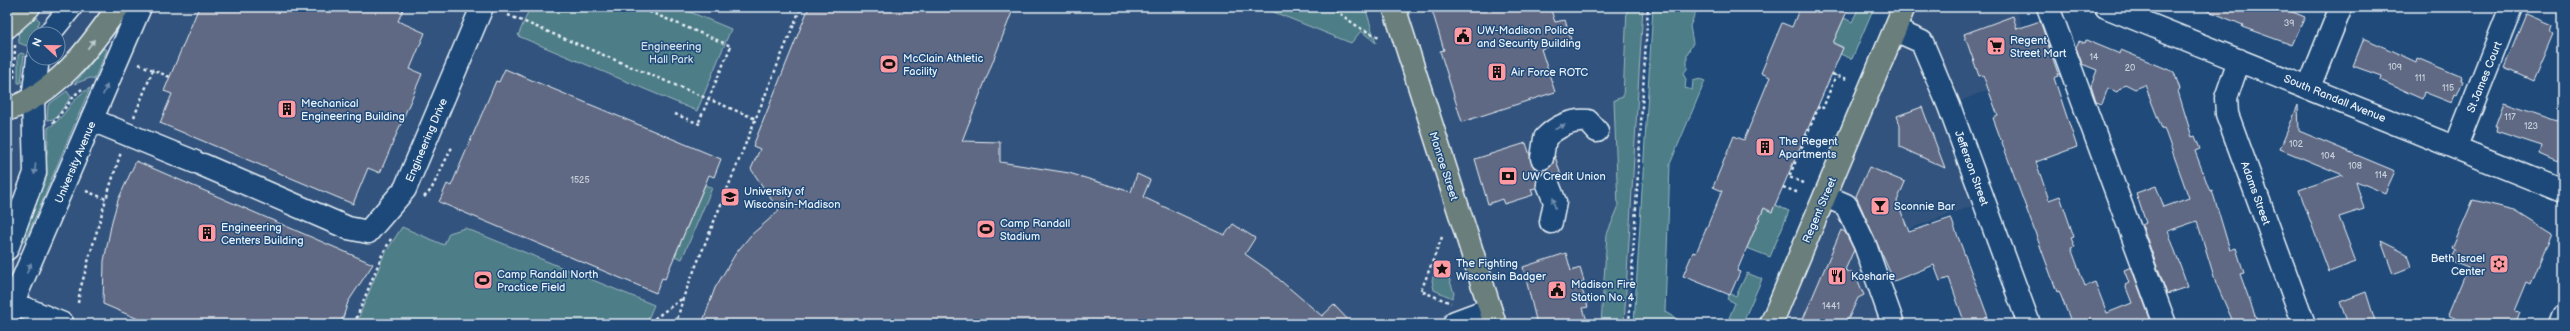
<svg xmlns="http://www.w3.org/2000/svg" width="2570" height="331" font-family="'Balsamiq Sans',sans-serif">
<style>
.built{fill:#32537d;fill-rule:evenodd}
.green{fill:#4e7d87;stroke:#9bb7c0}
.building{fill:#606983;stroke:#e8f1f8}
.lines{fill:none;stroke-linecap:round;stroke-linejoin:round}
.minor-casing{stroke:#e8f1f8;stroke-width:25}
.major-casing{stroke:#e8f1f8;stroke-width:25}
.path{stroke:#e8f1f8;stroke-width:2.5;stroke-dasharray:3 3;stroke-linecap:butt}
.minor{stroke:#1f4a7a;stroke-width:22}
.major{stroke:#6b7f7c;stroke-width:22}
.oneway{fill:#c2cfd3}
.oneway2{fill:#6f8dac}
.labels{text-anchor:middle;stroke-width:3;stroke-linejoin:round;paint-order:stroke}
.number-label{font-size:9px;fill:#c6cfdb}
.poi-label{font-size:11px;fill:#e8f1f8;stroke:#1f4a7a;text-anchor:start}
.park-label{font-size:11px;fill:#d1e0e7;stroke:#1f4a7a}
.street-label{font-size:11px;fill:#e8f1f8;stroke:#1f4a7a}
</style>
<rect width="100%" height="100%" fill="#1f4a7a"/>
<filter id="ink" filterUnits="userSpaceOnUse"><feTurbulence type="fractalNoise" baseFrequency=".025" numOctaves="2"/><feDisplacementMap in="SourceGraphic" scale="8" xChannelSelector="R" yChannelSelector="G"/><feConvolveMatrix kernelMatrix="1 2 1 2 8 2 1 2 1" color-interpolation-filters="sRGB"/></filter>
<g filter="url(#ink)">
<!-- built -->
<path class="built" d="M 7,7 L 1648,7 L 1629,324 L 63,324 L 7,301 ZM 34,34 L 58,34 L 58,58 L 34,58 Z
M 1904,7 L 2015,7 L 2039,68 L 1949,106 L 1983,202 L 1865,245 L 1893,324 L 1771,324 Z"/>
<!-- green -->
<path class="green" d="M 530,7 L 678,7 L 731,29 L 697,111 L 518,36 Z
M 1261,7 L 1365,7 L 1376,43 L 1361,31 L 1351,43 Z
M 1627,7 L 1643,7 L 1624,324 L 1601,324 L 1607,234 L 1618,208 L 1614,100 L 1623,97 Z
M 1653,7 L 1698,7 L 1690,26 L 1693,43 L 1687,54 L 1687,69 L 1683,74 L 1686,79 L 1685,88 L 1692,90 L 1693,81 L 1700,79 L 1705,81 L 1670,164 L 1665,312 L 1679,320 L 1677,324 L 1634,324 Z
M 1859,7 L 1874,7 L 1852,59 L 1840,54 L 1843,47 L 1833,43 L 1844,18 L 1852,22 Z
M 36,17 L 40,21 L 27,46 L 19,43 L 18,30 Z
M 104,48 L 107,50 L 94,80 L 90,78 L 74,84 Z
M 21,53 L 24,54 L 21,83 L 18,83 L 18,55 Z
M 90,88 L 25,241 L 22,240 C 37,202 49,169 48,128 C 66,118 70,98 90,88 Z
M 67,91 L 71,97 L 55,119 L 47,120 L 48,105 Z
M 705,185 L 712,188 L 682,259 L 675,256 Z
M 1775,205 L 1789,211 L 1770,257 L 1747,248 L 1764,208 L 1772,212 Z
M 402,227 L 444,245 L 449,233 L 465,228 L 654,305 L 646,324 L 356,324 L 384,255 Z
M 1436,270 L 1447,272 L 1454,293 L 1452,298 L 1434,290 L 1432,280 Z
M 1747,273 L 1762,279 L 1742,324 L 1729,318 L 1735,303 L 1727,299 L 1729,294 L 1736,296 Z"/>
<!-- building -->
<path class="building" d="M 199,7 L 404,7 L 398,21 L 425,33 L 410,69 L 422,74 L 380,173 L 368,168 L 353,204 L 160,123 L 172,94 L 164,91 Z
M 809,7 L 1014,7 L 962,141 L 1000,142 L 1000,162 L 1069,173 L 1131,192 L 1137,174 L 1150,180 L 1143,197 L 1225,235 L 1233,224 L 1255,238 L 1245,254 L 1268,270 L 1322,316 L 1334,305 L 1352,324 L 702,324 L 715,288 L 736,253 L 751,235 L 779,211 L 751,169 L 760,149 L 753,146 Z
M 1431,7 L 1550,7 L 1555,22 L 1565,20 L 1571,40 L 1541,49 L 1555,92 L 1462,122 L 1440,51 L 1444,50 Z
M 1800,7 L 1849,7 L 1833,43 L 1843,48 L 1772,212 L 1764,208 L 1737,271 L 1740,272 L 1730,295 L 1683,276 L 1693,252 L 1696,253 L 1722,191 L 1713,187 L 1734,136 L 1744,140 L 1770,77 L 1761,73 L 1782,23 L 1792,27 Z
M 2199,7 L 2280,7 L 2305,17 L 2292,45 L 2242,27 L 2243,25 Z
M 2526,14 L 2552,25 L 2550,32 L 2553,34 L 2533,81 L 2504,68 Z
M 2013,16 L 2017,29 L 2040,21 L 2059,76 L 2054,78 L 2077,147 L 2036,162 L 2049,200 L 2060,196 L 2074,237 L 2071,238 L 2075,247 L 2071,248 L 2085,286 L 2095,282 L 2107,313 L 2132,303 L 2125,285 L 2129,283 L 2124,270 L 2131,267 L 2152,324 L 2072,324 L 2059,291 L 2057,292 L 1993,118 L 1998,116 L 1983,75 L 1979,76 L 1964,34 Z
M 2364,38 L 2416,62 L 2417,58 L 2462,77 L 2461,80 L 2463,81 L 2457,95 L 2455,94 L 2452,103 L 2424,92 L 2422,99 L 2380,80 L 2381,76 L 2353,66 Z
M 2086,40 L 2120,54 L 2121,50 L 2174,72 L 2180,89 L 2178,91 L 2192,137 L 2195,136 L 2200,149 L 2195,151 L 2210,191 L 2212,190 L 2230,250 L 2236,248 L 2244,273 L 2240,274 L 2258,324 L 2234,324 L 2216,283 L 2197,221 L 2168,231 L 2188,287 L 2167,294 L 2142,225 L 2146,223 L 2136,193 L 2156,186 L 2164,207 L 2189,198 L 2164,128 L 2162,129 L 2145,85 L 2135,89 L 2125,84 L 2117,92 L 2108,88 L 2102,104 L 2096,102 L 2091,86 L 2097,70 L 2082,64 L 2076,47 L 2079,41 L 2085,43 Z
M 505,69 L 721,159 L 714,177 L 709,175 L 665,279 L 662,278 L 656,293 L 439,202 L 447,184 L 451,186 L 496,81 L 499,82 Z
M 2504,102 L 2563,122 L 2563,164 L 2540,154 L 2542,146 L 2496,131 L 2497,126 L 2495,126 Z
M 2298,105 L 2299,131 L 2395,171 L 2385,193 L 2356,181 L 2364,209 L 2339,217 L 2356,262 L 2329,272 L 2299,190 L 2343,175 L 2280,149 Z
M 1922,107 L 1945,168 L 1900,147 L 1900,125 L 1897,116 Z
M 1526,143 L 1534,168 L 1541,170 L 1547,169 L 1552,165 L 1555,156 L 1562,179 L 1560,180 L 1550,172 L 1544,172 L 1538,177 L 1536,188 L 1531,189 L 1533,195 L 1504,204 L 1502,199 L 1488,204 L 1475,159 Z
M 136,161 L 373,264 L 348,302 L 341,324 L 150,324 L 103,304 L 104,261 L 112,221 L 118,200 Z
M 1869,167 L 1905,182 L 1897,201 L 1909,232 L 1951,218 L 1988,317 L 1984,318 L 1986,324 L 1965,324 L 1949,278 L 1940,281 L 1934,265 L 1894,281 L 1856,196 Z
M 2473,200 L 2515,210 L 2552,233 L 2531,284 L 2527,282 L 2515,311 L 2520,312 L 2515,324 L 2468,324 L 2448,315 L 2468,267 L 2450,260 L 2455,250 L 2452,249 Z
M 1841,230 L 1845,232 L 1854,250 L 1845,270 L 1855,274 L 1864,295 L 1858,298 L 1846,324 L 1801,324 Z
M 2381,241 L 2407,254 L 2411,267 L 2393,274 Z
M 1566,253 L 1571,271 L 1580,268 L 1584,281 L 1580,284 L 1588,307 L 1583,308 L 1587,321 L 1578,324 L 1537,324 L 1523,267 Z
M 2366,292 L 2376,324 L 2348,324 L 2340,302 Z"/>
<g class="lines">
<!-- minor casing -->
<g class="minor-casing">
<path id="minor" d="M 2048,7 L 2165,324
M 2106,7 L 2563,191
M 1895,30 L 1922,42 L 1949,106 L 2029,324
M 49,34 L 71,7
M 2239,60 L 2226,98 L 2227,114 L 2304,324
M 2309,87 L 2341,7
M 92,120 L 195,162
M 2456,146 L 2511,7
M 1542,158 L 1545,138 C 1556,127 1572,119 1588,121 L 1597,131
M 203,165 L 348,228 L 368,232 L 405,189 L 482,7
M 1548,184 L 1555,202 L 1551,222
M 1825,196 L 1846,205 L 1865,245 L 1893,324
M 7,249 L 35,173 L 33,99 L 38,58
M 7,301 L 63,324
M 7,316 L 140,7
M 1455,322 L 1490,309
M 2560,324 L 2563,316"/>
</g>
<!-- major casing -->
<g class="major-casing">
<path id="major" d="M 1394,7 L 1495,324
M 7,27 L 29,7
M 7,110 C 58,92 88,50 118,7
M 1771,324 L 1904,7"/>
</g>
<!-- path -->
<path class="path" d="M 638,7 L 731,46 L 698,124
M 1330,7 L 1360,28 L 1379,37
M 508,15 L 756,119
M 139,64 L 170,77
M 1832,74 L 1847,79
M 14,78 L 15,45
M 675,114 L 702,125
M 134,117 L 153,70
M 53,123 L 76,94 L 82,89
M 7,155 L 14,149
M 1804,183 L 1789,177 L 1819,106 L 1823,108 L 1836,75
M 1783,187 L 1799,193
M 86,191 L 106,199 L 121,152
M 424,197 L 431,190 L 453,145
M 1442,237 L 1421,291 L 1451,303
M 78,303 L 80,290 L 106,199
M 354,324 L 382,255 L 392,237
M 652,324 L 654,319 L 683,298
M 676,324 L 683,298 L 801,7
M 1629,324 L 1648,7"/>
<!-- minor -->
<use href="#minor" class="minor"/>
<!-- major -->
<use href="#major" class="major"/>
</g>
<!-- one-way arrows -->
<defs><path id="oneway-solid" d="M-6-.8H1V-3.2L6.5 0L1 3.2V.8H-6Z"/></defs>
<use class="oneway" href="#oneway-solid" transform="translate(91 44) rotate(-53)"/>
<g class="oneway2">
<use href="#oneway-solid" transform="translate(105 90) rotate(-67)"/>
<use href="#oneway-solid" transform="translate(1560 127) rotate(-25)"/>
<use href="#oneway-solid" transform="translate(35 169) rotate(97)"/>
<use href="#oneway-solid" transform="translate(1554 203) rotate(-102)"/>
<use href="#oneway-solid" transform="translate(29 268) rotate(-67)"/>
</g>
</g>
<!-- icons -->
<defs>
<g id="civic-square" transform="scale(1)"><rect x="-9" y="-9" width="18" height="18" rx="4" fill="#ff9aa2" stroke="#1f4a7a"/><path d="M-.6-6.5H3V-4.5H.6V-3L4-1V1h2V6H-6V1h2V-1L-.6-3ZM-1.2 2.5V6h2.4V2.5Z" fill="#111"/></g>
<g id="supermarket-square" transform="scale(1)"><rect x="-9" y="-9" width="18" height="18" rx="4" fill="#ff9aa2" stroke="#1f4a7a"/><path d="M-6-5.5h2.5l.6 2H6L4.5 2H-2.5L-4.4-4H-6ZM-1.5 3.2a1.3 1.3 0 1 0 .1 0ZM3 3.2a1.3 1.3 0 1 0 .1 0Z" fill="#111"/></g>
<g id="stadium-square" transform="scale(1)"><rect x="-9" y="-9" width="18" height="18" rx="4" fill="#ff9aa2" stroke="#1f4a7a"/><path d="M0-5a6.5 5 0 1 0 0 10a6.5 5 0 1 0 0-10ZM-3.5-1.8h7v3.6h-7Z" fill="#111"/></g>
<g id="building-square" transform="scale(1)"><rect x="-9" y="-9" width="18" height="18" rx="4" fill="#ff9aa2" stroke="#1f4a7a"/><path d="M-4-6H4V6H1V3H-1V6H-4ZM-2.5-4.3h1.7v1.8h-1.7ZM.8-4.3h1.7v1.8H.8ZM-2.5-1h1.7V.8h-1.7ZM.8-1h1.7V.8H.8Z" fill="#111"/></g>
<g id="bank-square" transform="scale(1)"><rect x="-9" y="-9" width="18" height="18" rx="4" fill="#ff9aa2" stroke="#1f4a7a"/><path d="M-6-4H6V4H-6ZM0-2.3a2.3 2.3 0 1 0 0 4.6a2.3 2.3 0 1 0 0-4.6Z" fill="#111"/></g>
<g id="university-square" transform="scale(1)"><rect x="-9" y="-9" width="18" height="18" rx="4" fill="#ff9aa2" stroke="#1f4a7a"/><path d="M0-5L7-2L0 1L-7-2ZM-4 1L0 2.5L4 1V4Q0 6-4 4Z" fill="#111"/></g>
<g id="bar-square" transform="scale(1)"><rect x="-9" y="-9" width="18" height="18" rx="4" fill="#ff9aa2" stroke="#1f4a7a"/><path d="M-6-5H6L.8 .8V4.5H3.5V6h-7V4.5H-.8V.8Z" fill="#111"/></g>
<g id="synagogue-square" transform="scale(1)"><rect x="-9" y="-9" width="18" height="18" rx="4" fill="#ff9aa2" stroke="#1f4a7a"/><path d="M0-6.5L5.6 3.2H-5.6ZM0 6.5L5.6-3.2H-5.6Z" fill="#111"/></g>
<g id="sight-square" transform="scale(1)"><rect x="-9" y="-9" width="18" height="18" rx="4" fill="#ff9aa2" stroke="#1f4a7a"/><path d="M0-6L1.8-2.2L6-1.7L2.9 1.2L3.7 5.4L0 3.3L-3.7 5.4L-2.9 1.2L-6-1.7L-1.8-2.2Z" fill="#111"/></g>
<g id="restaurant-square" transform="scale(1)"><rect x="-9" y="-9" width="18" height="18" rx="4" fill="#ff9aa2" stroke="#1f4a7a"/><path d="M-5-6h1v4h1v-4h1v4h1v-4h1v5L-1.5 .5V6h-2V.5L-5-1ZM5-6V6H3V1.5H1.5Q1.5-4 5-6Z" fill="#111"/></g>
</defs>
<g fill-rule="evenodd">
<use href="#civic-square" x="1463" y="36"/>
<use href="#supermarket-square" x="1996" y="46"/>
<use href="#stadium-square" x="889" y="64"/>
<use href="#building-square" x="1497" y="72"/>
<use href="#building-square" x="287" y="109"/>
<use href="#building-square" x="1765" y="147"/>
<use href="#bank-square" x="1508" y="176"/>
<use href="#university-square" x="730" y="197"/>
<use href="#bar-square" x="1880" y="206"/>
<use href="#stadium-square" x="986" y="229"/>
<use href="#building-square" x="207" y="233"/>
<use href="#synagogue-square" x="2499" y="264"/>
<use href="#sight-square" x="1442" y="269"/>
<use href="#restaurant-square" x="1837" y="276"/>
<use href="#stadium-square" x="483" y="280"/>
<use href="#civic-square" x="1557" y="290"/>
</g>
<g class="labels">
<!-- number labels -->
<g class="number-label">
<text x="2289" y="26">39</text>
<text x="2094" y="60">14</text>
<text x="2395" y="70">109</text>
<text x="2130" y="71">20</text>
<text x="2420" y="81">111</text>
<text x="2448" y="91">115</text>
<text x="2510" y="120">117</text>
<text x="2531" y="129">123</text>
<text x="2296" y="147">102</text>
<text x="2328" y="159">104</text>
<text x="2355" y="169">108</text>
<text x="2381" y="178">114</text>
<text x="580" y="183">1525</text>
<text x="1831" y="309">1441</text>
</g>
<!-- poi labels -->
<g class="poi-label">
<text x="1477" y="34">UW-Madison Police<tspan x="1477" dy="13">and Security Building</tspan></text>
<text x="2010" y="44">Regent<tspan x="2010" dy="13">Street Mart</tspan></text>
<text x="903" y="62">McClain Athletic<tspan x="903" dy="13">Facility</tspan></text>
<text x="1511" y="76">Air Force ROTC</text>
<text x="301" y="107">Mechanical<tspan x="301" dy="13">Engineering Building</tspan></text>
<text x="1779" y="145">The Regent<tspan x="1779" dy="13">Apartments</tspan></text>
<text x="1522" y="180">UW Credit Union</text>
<text x="744" y="195">University of<tspan x="744" dy="13">Wisconsin-Madison</tspan></text>
<text x="1894" y="210">Sconnie Bar</text>
<text x="1000" y="227">Camp Randall<tspan x="1000" dy="13">Stadium</tspan></text>
<text x="221" y="231">Engineering<tspan x="221" dy="13">Centers Building</tspan></text>
<text x="2485" y="262" text-anchor="end">Beth Israel<tspan x="2485" dy="13">Center</tspan></text>
<text x="1456" y="267">The Fighting<tspan x="1456" dy="13">Wisconsin Badger</tspan></text>
<text x="497" y="278">Camp Randall North<tspan x="497" dy="13">Practice Field</tspan></text>
<text x="1851" y="280">Kosharie</text>
<text x="1571" y="288">Madison Fire<tspan x="1571" dy="13">Station No. 4</tspan></text>
</g>
<!-- park labels -->
<g class="park-label">
<text x="671" y="50">Engineering<tspan x="671" dy="13">Hall Park</tspan></text>
</g>
<!-- street labels -->
<g class="street-label">
<text transform="translate(2484 77) rotate(-68)" y="4">St James Court</text>
<text transform="translate(2335 98) rotate(22)" y="4">South Randall Avenue</text>
<text transform="translate(426 140) rotate(-67)" y="4">Engineering Drive</text>
<text transform="translate(75 162) rotate(-67)" y="4">University Avenue</text>
<text transform="translate(1444 166) rotate(72)" y="4">Monroe Street</text>
<text transform="translate(1972 168) rotate(70)" y="4">Jefferson Street</text>
<text transform="translate(2256 193) rotate(70)" y="4">Adams Street</text>
<text transform="translate(1819 210) rotate(-67)" y="4">Regent Street</text>
</g>
</g>
<!-- margin -->
<rect width="2570" height="331" fill="none" stroke="#1f4a7a" stroke-width="24"/>
<rect x="12" y="12" width="2546" height="307" fill="none" stroke="#e8f1f8" stroke-width="1.5" filter="url(#ink)"/>
<!-- north arrow -->
<g transform="translate(46 46) rotate(292)"><circle r="19" fill="#1f4a7a" stroke="#6f8dac"/>
<path d="M0-3L7 15L0 10L-7 15Z" fill="#ff9aa2"/>
<text y="-6" font-size="11" font-weight="bold" text-anchor="middle" fill="#e8f1f8">N</text>
</g>
</svg>
